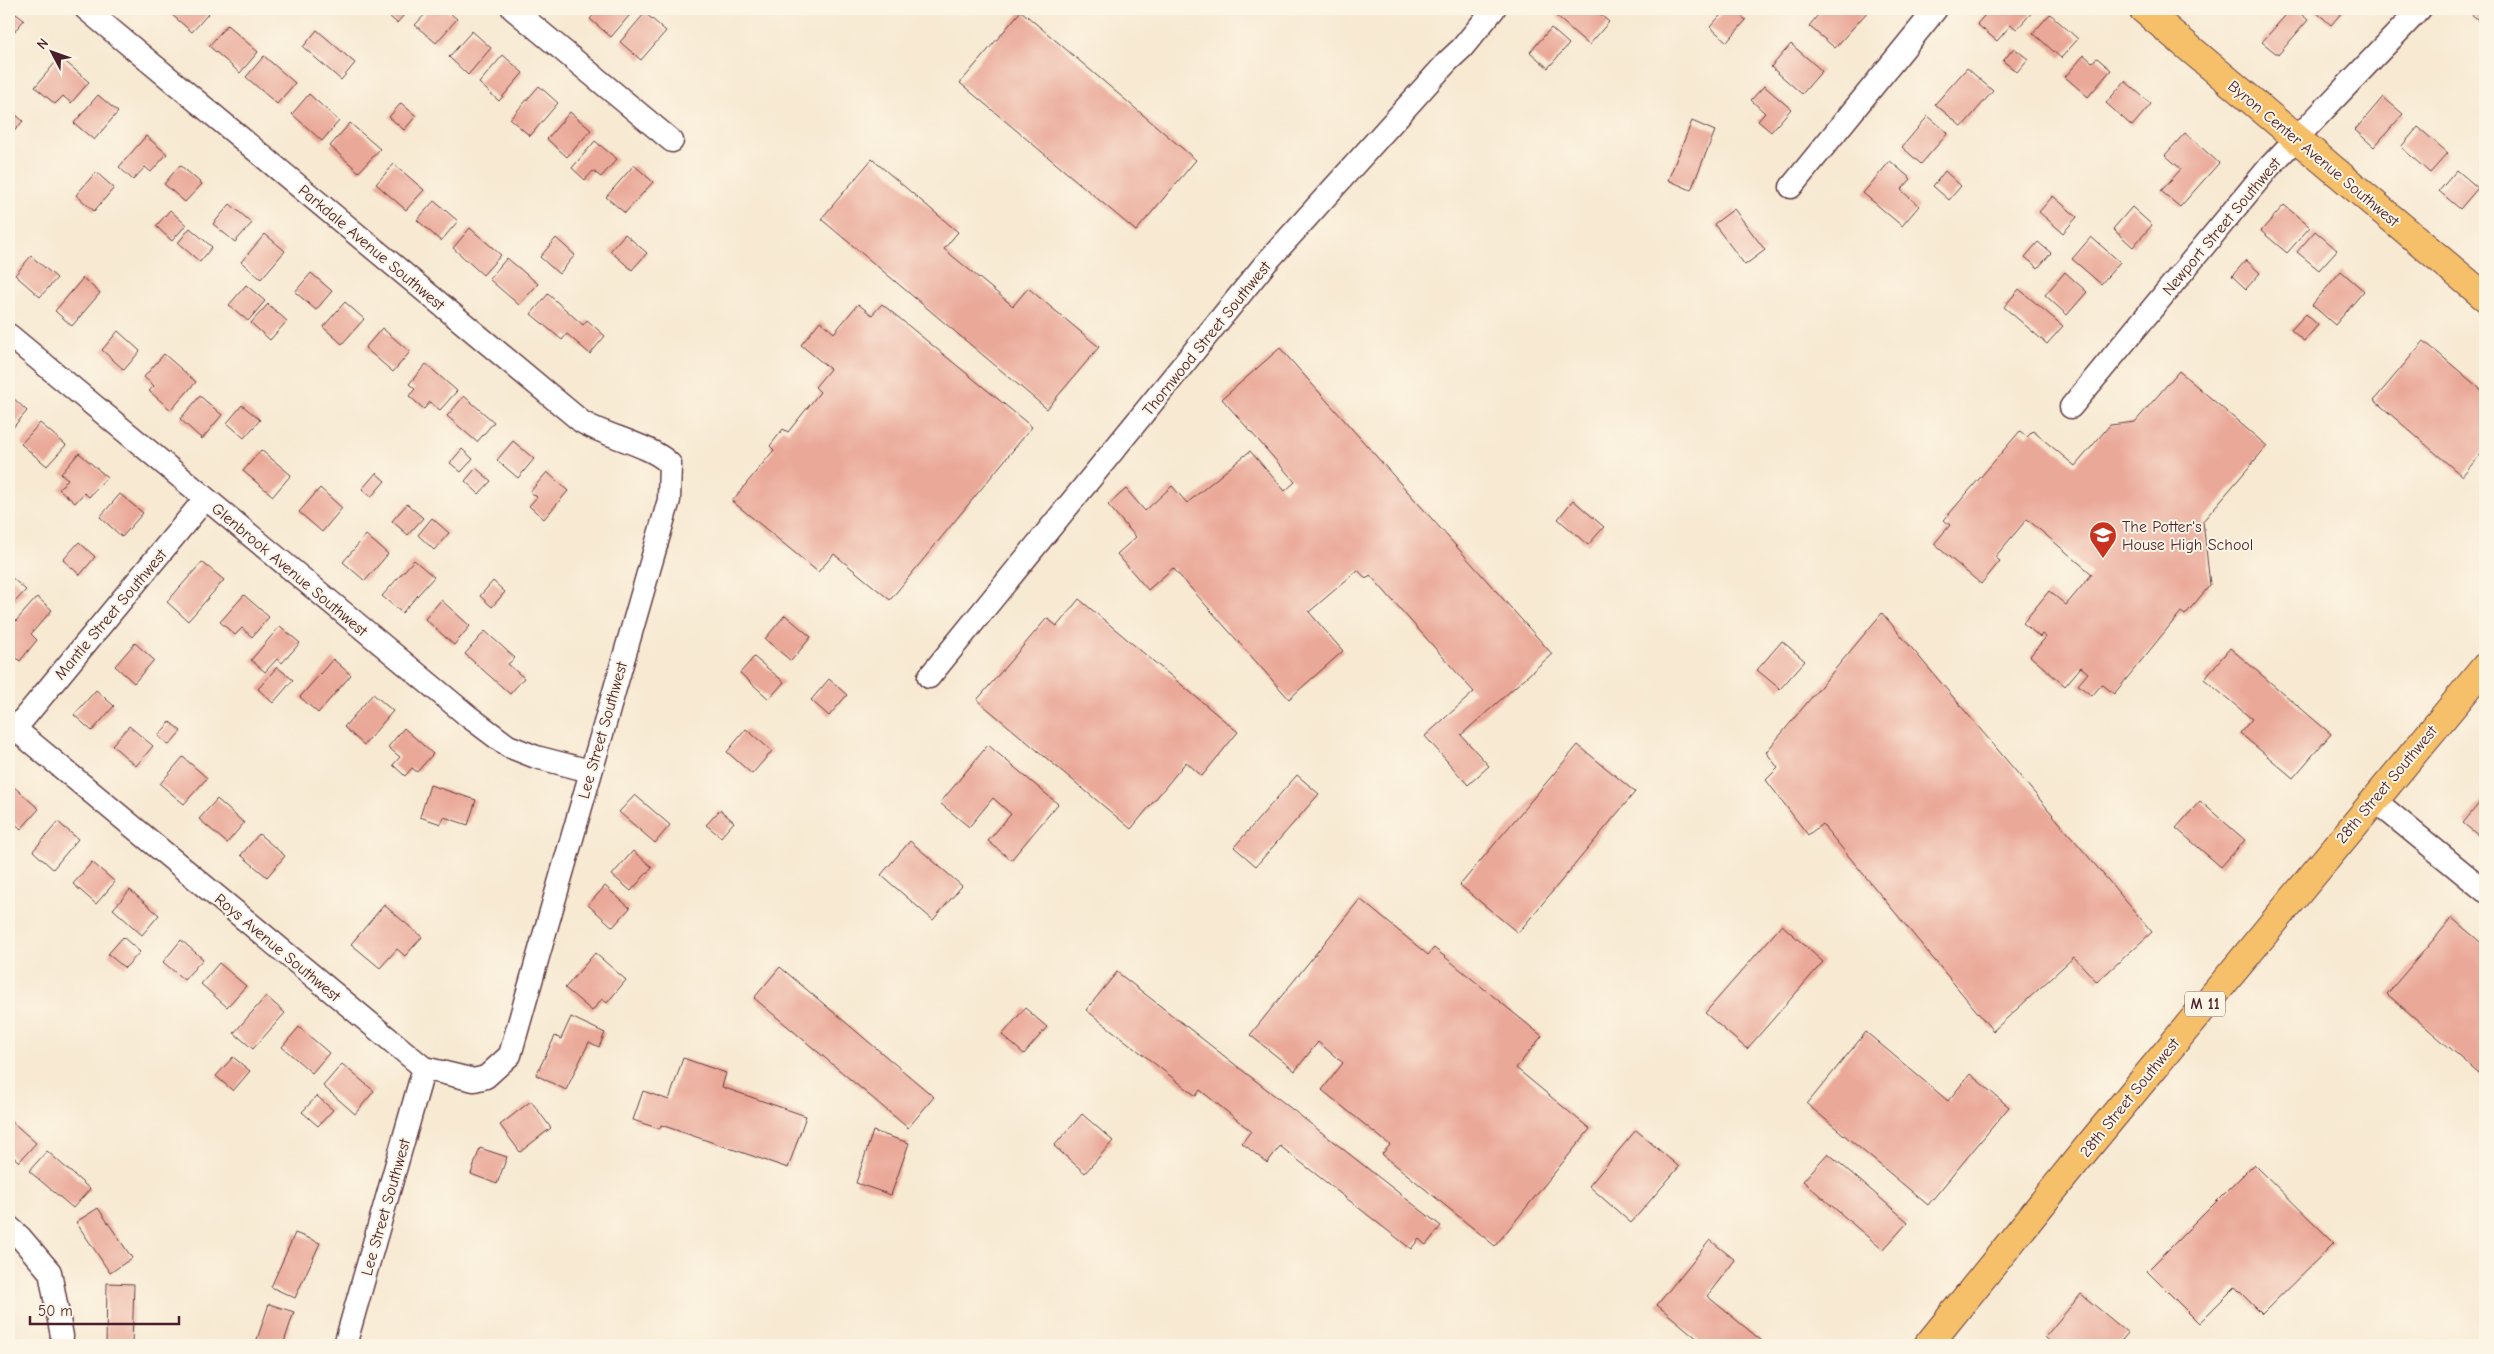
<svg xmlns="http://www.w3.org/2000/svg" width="2494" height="1354" font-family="'Comic Neue',sans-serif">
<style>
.building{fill:#eaa898}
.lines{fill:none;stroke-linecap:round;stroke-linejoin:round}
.minor-casing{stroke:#643d44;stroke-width:25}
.major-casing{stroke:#643d44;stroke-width:30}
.minor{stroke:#fff;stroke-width:22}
.major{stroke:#f6c06b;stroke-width:28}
.labels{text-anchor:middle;stroke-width:4;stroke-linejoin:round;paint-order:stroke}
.shield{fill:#fcf5e5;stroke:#7f5f63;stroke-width:1}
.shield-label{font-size:15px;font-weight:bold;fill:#4a1f2b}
.street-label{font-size:16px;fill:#4a1f2b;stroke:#fcf5e5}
.poi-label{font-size:16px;fill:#4a1f2b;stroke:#fcf5e5;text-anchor:start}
</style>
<rect width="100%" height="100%" fill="#fcf5e5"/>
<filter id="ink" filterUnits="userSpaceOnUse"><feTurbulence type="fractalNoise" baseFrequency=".02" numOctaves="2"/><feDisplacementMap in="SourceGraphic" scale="10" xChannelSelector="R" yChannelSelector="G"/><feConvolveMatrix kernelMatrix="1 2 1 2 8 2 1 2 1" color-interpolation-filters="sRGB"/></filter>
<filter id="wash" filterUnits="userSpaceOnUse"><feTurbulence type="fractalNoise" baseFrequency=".0096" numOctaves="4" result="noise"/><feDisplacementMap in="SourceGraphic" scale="20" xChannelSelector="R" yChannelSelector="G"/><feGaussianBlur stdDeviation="1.12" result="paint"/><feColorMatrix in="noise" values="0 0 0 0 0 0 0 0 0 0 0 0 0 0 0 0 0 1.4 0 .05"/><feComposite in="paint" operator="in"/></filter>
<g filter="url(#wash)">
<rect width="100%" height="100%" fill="#f7e9d2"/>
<g id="blocks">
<!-- building -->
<path class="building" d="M 9,9 L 24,20 L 9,38 Z
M 165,9 L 205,9 L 209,13 L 192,32 Z
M 381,9 L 409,9 L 397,23 Z
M 430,9 L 445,9 L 457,19 L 436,43 L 415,25 Z
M 599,9 L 635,9 L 611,37 L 590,19 Z
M 1563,9 L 1594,9 L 1609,22 L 1589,45 L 1556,16 Z
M 1726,9 L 1733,9 L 1746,20 L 1727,42 L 1710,27 Z
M 1823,9 L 1870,9 L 1835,48 L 1809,26 Z
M 1990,9 L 2035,9 L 2017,29 L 2011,25 L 1997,41 L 1977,24 Z
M 2291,9 L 2295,9 L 2308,20 L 2278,55 L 2262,42 Z
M 2315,9 L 2343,9 L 2344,10 L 2331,25 L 2314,10 Z
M 2465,9 L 2485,9 L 2485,19 L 2482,23 Z
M 1021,11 L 1196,160 L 1136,231 L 960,83 Z
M 645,13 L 666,31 L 641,60 L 620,42 Z
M 2050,14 L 2078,39 L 2061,58 L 2033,33 Z
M 227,25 L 258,52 L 240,73 L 209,46 Z
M 1551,28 L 1569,44 L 1548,68 L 1530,52 Z
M 317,30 L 355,63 L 341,80 L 303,47 Z
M 472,31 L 491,48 L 468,75 L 449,57 Z
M 1791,44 L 1822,71 L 1802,94 L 1771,67 Z
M 2014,48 L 2028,59 L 2017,72 L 2003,61 Z
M 503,55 L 523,73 L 499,101 L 479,83 Z
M 2084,55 L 2092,62 L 2097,58 L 2111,70 L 2088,97 L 2065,77 Z
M 264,56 L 295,83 L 277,104 L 246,77 Z
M 60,57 L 89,82 L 71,103 L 63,96 L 55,104 L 35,87 Z
M 1967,68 L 1993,91 L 1962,127 L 1935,104 Z
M 2125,81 L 2151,104 L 2132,126 L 2106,103 Z
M 539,86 L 558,103 L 530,136 L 510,119 Z
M 1764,86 L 1791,109 L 1771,132 L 1758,121 L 1765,113 L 1751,100 Z
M 309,94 L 339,121 L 322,141 L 292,114 Z
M 98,95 L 118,112 L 94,140 L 74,123 Z
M 2383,97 L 2403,114 L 2374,147 L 2355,130 Z
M 401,103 L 416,116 L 404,130 L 389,117 Z
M 9,109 L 23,121 L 9,137 Z
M 570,112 L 591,130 L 567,157 L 547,139 Z
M 1928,116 L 1948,133 L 1921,164 L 1902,147 Z
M 1692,121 L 1715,131 L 1691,190 L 1668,180 Z
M 350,123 L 380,149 L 359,172 L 330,146 Z
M 2418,127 L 2448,153 L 2430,173 L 2401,147 Z
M 2185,133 L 2219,163 L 2180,207 L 2161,191 L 2181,169 L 2165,155 Z
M 146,136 L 167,154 L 151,172 L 145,167 L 133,180 L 119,167 Z
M 595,141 L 617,159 L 601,177 L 593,171 L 585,180 L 572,168 Z
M 872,159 L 958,232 L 944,249 L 1013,306 L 1028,288 L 1099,347 L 1047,409 L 821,219 Z
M 1890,161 L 1911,179 L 1901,190 L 1919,206 L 1902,226 L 1863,193 Z
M 394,164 L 424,190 L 406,210 L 376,184 Z
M 180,165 L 202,184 L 185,202 L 164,184 Z
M 634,165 L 653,182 L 625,213 L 606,197 Z
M 2457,170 L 2478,188 L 2460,209 L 2439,191 Z
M 1945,171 L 1961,186 L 1949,200 L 1933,186 Z
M 96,172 L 114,188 L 94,211 L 76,195 Z
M 2053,196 L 2077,217 L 2063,233 L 2039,212 Z
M 434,201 L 458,221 L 441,241 L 417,220 Z
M 230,204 L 252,223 L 235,242 L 213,224 Z
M 2284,205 L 2310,227 L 2287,253 L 2261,231 Z
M 2132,207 L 2152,225 L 2133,247 L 2113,229 Z
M 1734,209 L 1765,250 L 1745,265 L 1714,224 Z
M 170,210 L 186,225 L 172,241 L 156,226 Z
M 190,228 L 212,247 L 200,262 L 178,243 Z
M 470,228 L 501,255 L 483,275 L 453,248 Z
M 2315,231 L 2337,250 L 2319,270 L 2297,252 Z
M 265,234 L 285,251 L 261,279 L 241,262 Z
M 625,234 L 647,253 L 632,270 L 610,251 Z
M 2091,237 L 2120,262 L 2101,284 L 2072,259 Z
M 556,238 L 575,255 L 559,274 L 540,257 Z
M 2038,242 L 2051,253 L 2038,268 L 2025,257 Z
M 31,256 L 57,278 L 40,297 L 15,275 Z
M 507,258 L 538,284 L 519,305 L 489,279 Z
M 2246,260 L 2260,273 L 2246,289 L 2232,276 Z
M 2341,271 L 2364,291 L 2335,325 L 2312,305 Z
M 2065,272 L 2087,292 L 2067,315 L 2045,295 Z
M 311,273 L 332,291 L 316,310 L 295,292 Z
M 83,278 L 100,293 L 72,326 L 55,311 Z
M 246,285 L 265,301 L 248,321 L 229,305 Z
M 2019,289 L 2063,326 L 2047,344 L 2004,307 Z
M 548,294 L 583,325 L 587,320 L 605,336 L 590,354 L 567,334 L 562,340 L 531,314 Z
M 345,302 L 364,319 L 342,344 L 323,327 Z
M 268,304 L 287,321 L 270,340 L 251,323 Z
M 858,304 L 872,315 L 882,304 L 1032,427 L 890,600 L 834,554 L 818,572 L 732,501 L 774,450 L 770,446 L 783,429 L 788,432 L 820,392 L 815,387 L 830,369 L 801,345 L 820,321 L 834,333 Z
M 2306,314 L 2318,325 L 2304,341 L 2291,330 Z
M 382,328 L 410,352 L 393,372 L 365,348 Z
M 118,331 L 140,351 L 124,370 L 102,350 Z
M 2424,341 L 2485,393 L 2485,449 L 2462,476 L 2374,400 Z
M 1280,348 L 1552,654 L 1461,735 L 1489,766 L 1468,785 L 1425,736 L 1474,692 L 1370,575 L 1366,579 L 1358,570 L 1309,612 L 1343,651 L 1289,699 L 1173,568 L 1148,590 L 1117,554 L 1136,537 L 1108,505 L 1126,489 L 1145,511 L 1172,486 L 1187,503 L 1250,451 L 1285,491 L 1295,482 L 1222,399 Z
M 164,354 L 196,382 L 171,410 L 149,391 L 154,386 L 144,377 Z
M 426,364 L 457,391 L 440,410 L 430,402 L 424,409 L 409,396 L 415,389 L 409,384 Z
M 2179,371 L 2267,446 L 2203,521 L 2210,585 L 2185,615 L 2181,612 L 2114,694 L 2102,684 L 2092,696 L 2078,685 L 2088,673 L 2081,667 L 2065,686 L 2030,656 L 2046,637 L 2042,634 L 2040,637 L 2023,623 L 2049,591 L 2066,605 L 2092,574 L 2027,519 L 1995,557 L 2000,561 L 1981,584 L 1934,544 L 1950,525 L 1944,520 L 2020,431 L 2027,437 L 2033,431 L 2075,466 L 2110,425 L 2135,422 Z
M 9,394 L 27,411 L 10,431 L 9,430 Z
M 200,396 L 222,415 L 202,439 L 180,419 Z
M 464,396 L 494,422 L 477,442 L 447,416 Z
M 242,405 L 260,420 L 244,438 L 227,423 Z
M 40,423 L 66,445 L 47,466 L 21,444 Z
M 513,441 L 534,459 L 518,478 L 497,460 Z
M 462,449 L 473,459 L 461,472 L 450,463 Z
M 261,450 L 291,475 L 273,496 L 243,471 Z
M 79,453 L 107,477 L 89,497 L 84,493 L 75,503 L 59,489 L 68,479 L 61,474 Z
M 476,468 L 491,481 L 479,494 L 465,481 Z
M 547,472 L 568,491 L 544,519 L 529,506 L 537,497 L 530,492 Z
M 376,473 L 385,481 L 371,497 L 362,489 Z
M 320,488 L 342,508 L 322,532 L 299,512 Z
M 120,494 L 143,513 L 122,537 L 100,517 Z
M 1573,500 L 1604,527 L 1588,545 L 1558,519 Z
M 407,504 L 423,518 L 408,535 L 392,521 Z
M 432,518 L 449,533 L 434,550 L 418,535 Z
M 366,535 L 388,554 L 365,581 L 343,562 Z
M 79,542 L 95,557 L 80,575 L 63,560 Z
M 414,560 L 434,577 L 402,613 L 382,596 Z
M 202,562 L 224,580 L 188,621 L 167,602 Z
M 11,577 L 26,590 L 15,602 L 9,596 L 9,580 Z
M 493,581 L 505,592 L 492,607 L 480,596 Z
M 244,595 L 269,617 L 252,637 L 242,628 L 235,635 L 220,622 Z
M 37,597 L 52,610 L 31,634 L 37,640 L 20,661 L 9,651 L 9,629 Z
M 1079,599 L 1238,732 L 1202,776 L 1186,762 L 1131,829 L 977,700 L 1047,618 L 1057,626 Z
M 441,600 L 470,626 L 454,645 L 425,619 Z
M 1882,613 L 2152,932 L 2097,982 L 2074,957 L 1993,1031 L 1822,824 L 1808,835 L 1766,780 L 1778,768 L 1766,752 Z
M 785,615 L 811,637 L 791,661 L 765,639 Z
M 280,626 L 300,643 L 282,663 L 277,659 L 265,672 L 251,660 Z
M 485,631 L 515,658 L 508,664 L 524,678 L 510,694 L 465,654 Z
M 1782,641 L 1805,661 L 1780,689 L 1757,670 Z
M 135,643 L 154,660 L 134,683 L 115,666 Z
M 2230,648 L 2331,734 L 2293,778 L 2240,733 L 2252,719 L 2204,679 Z
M 754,657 L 784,682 L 769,699 L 740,673 Z
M 333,659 L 351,675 L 318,713 L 300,697 Z
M 277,667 L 293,680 L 273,703 L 258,689 Z
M 829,679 L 847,695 L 829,716 L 811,700 Z
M 96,690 L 114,706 L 92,731 L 74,715 Z
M 373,694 L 393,711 L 364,745 L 344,727 Z
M 170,722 L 181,731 L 169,745 L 158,736 Z
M 129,726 L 153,746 L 136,766 L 112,745 Z
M 404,728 L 433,754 L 417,772 L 412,768 L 405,776 L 393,765 L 400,757 L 388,747 Z
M 746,729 L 772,751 L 752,774 L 727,752 Z
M 988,745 L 1058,804 L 1011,860 L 988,841 L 1011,814 L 993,798 L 969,827 L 940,803 Z
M 1578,745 L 1635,792 L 1518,933 L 1460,885 Z
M 183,757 L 207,778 L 184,804 L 160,784 Z
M 1297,775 L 1319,794 L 1256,866 L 1234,847 Z
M 430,785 L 476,800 L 468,825 L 444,817 L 441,824 L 420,817 Z
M 13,786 L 39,809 L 21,829 L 9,818 L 9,791 Z
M 635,795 L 670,825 L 655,843 L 619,812 Z
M 2485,796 L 2485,841 L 2463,823 Z
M 217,799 L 244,823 L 227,843 L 199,819 Z
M 2200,801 L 2245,840 L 2221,867 L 2176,828 Z
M 720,810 L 734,822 L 721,837 L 706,825 Z
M 58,822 L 78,839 L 53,869 L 33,851 Z
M 259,834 L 285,856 L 267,877 L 241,855 Z
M 910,841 L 962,886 L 933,920 L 881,875 Z
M 633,851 L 652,867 L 631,891 L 612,875 Z
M 92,862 L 115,882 L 96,904 L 73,884 Z
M 605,886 L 630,908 L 613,927 L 588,905 Z
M 130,890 L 159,915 L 142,935 L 113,909 Z
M 1360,899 L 1428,955 L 1434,948 L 1542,1036 L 1516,1068 L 1590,1129 L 1495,1246 L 1382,1154 L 1390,1145 L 1322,1090 L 1343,1063 L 1318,1042 L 1295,1071 L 1250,1035 Z
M 384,905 L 422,937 L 405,956 L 397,949 L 380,968 L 351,944 Z
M 2452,918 L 2485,946 L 2485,1078 L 2387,994 Z
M 1782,925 L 1823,962 L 1747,1049 L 1705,1013 Z
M 123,937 L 140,952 L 125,968 L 108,954 Z
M 181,940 L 203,959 L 184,980 L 163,962 Z
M 595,953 L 626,980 L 607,1003 L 602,999 L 592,1011 L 565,988 Z
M 219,963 L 246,986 L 227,1007 L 201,984 Z
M 780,967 L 934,1097 L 908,1128 L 754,998 Z
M 1117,972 L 1441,1226 L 1426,1245 L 1419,1239 L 1411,1249 L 1280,1146 L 1267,1163 L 1242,1143 L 1251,1131 L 1200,1090 L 1196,1096 L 1086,1010 Z
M 266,996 L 285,1013 L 253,1049 L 234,1033 Z
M 1025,1008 L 1047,1027 L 1024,1054 L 1002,1035 Z
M 571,1017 L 605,1033 L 599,1047 L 589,1042 L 566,1090 L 536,1075 L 555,1036 L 561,1039 Z
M 299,1027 L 329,1053 L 312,1073 L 282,1047 Z
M 1866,1032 L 1948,1101 L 1970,1074 L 2009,1107 L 1928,1205 L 1807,1104 Z
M 233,1057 L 250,1071 L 233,1091 L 216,1076 Z
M 683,1058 L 726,1073 L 722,1087 L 806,1116 L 788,1168 L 661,1125 L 660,1129 L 633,1120 L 643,1091 L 669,1100 Z
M 342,1064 L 374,1091 L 355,1114 L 323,1086 Z
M 317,1096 L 333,1110 L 318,1126 L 302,1112 Z
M 531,1101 L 551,1128 L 520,1152 L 500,1125 Z
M 1082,1114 L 1113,1141 L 1085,1173 L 1054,1146 Z
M 9,1119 L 36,1143 L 19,1162 L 9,1153 Z
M 1636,1130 L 1679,1167 L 1631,1223 L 1589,1186 Z
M 873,1131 L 909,1143 L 891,1195 L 856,1183 Z
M 480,1148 L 507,1157 L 497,1184 L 471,1174 Z
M 47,1151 L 90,1189 L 73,1208 L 29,1171 Z
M 1828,1153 L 1908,1222 L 1883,1250 L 1803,1181 Z
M 2254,1164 L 2334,1243 L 2262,1314 L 2235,1287 L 2199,1323 L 2147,1271 Z
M 98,1208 L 132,1258 L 110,1273 L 76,1222 Z
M 295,1233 L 320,1243 L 295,1298 L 271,1287 Z
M 1710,1240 L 1735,1260 L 1707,1296 L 1762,1341 L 1759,1345 L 1705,1345 L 1657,1305 Z
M 107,1283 L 134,1284 L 132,1345 L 106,1345 Z
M 2081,1294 L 2128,1333 L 2118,1345 L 2054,1345 L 2045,1337 Z
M 269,1304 L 294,1312 L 283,1345 L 255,1345 Z"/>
</g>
</g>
<g filter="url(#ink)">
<use href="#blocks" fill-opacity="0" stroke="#643d44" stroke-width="1"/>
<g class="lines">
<!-- minor casing -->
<g class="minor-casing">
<path id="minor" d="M 513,9 L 672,141
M 1791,187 L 1936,9
M 9,335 L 468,716 L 508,746 L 536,757 L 590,771
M 2071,407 L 2270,166 L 2420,9
M 929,677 L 1265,264 L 1448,61 L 1462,48 L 1494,9
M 9,724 L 424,1068 L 474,1080 L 486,1077 L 510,1055 L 527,995 L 669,500 L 670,464 C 651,445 608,437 582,422 L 86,9
M 15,729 L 205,499
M 2373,799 L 2485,891
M 9,1227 L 20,1237 L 50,1272 L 62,1336 L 61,1345
M 345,1345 L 424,1068"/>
</g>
<!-- major casing -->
<g class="major-casing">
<path id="major" d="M 2143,9 L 2485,297
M 1928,1345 L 2087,1148 L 2485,667"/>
</g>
<!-- minor -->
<use href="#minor" class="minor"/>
<!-- major -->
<use href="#major" class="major"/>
</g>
</g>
<!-- icons -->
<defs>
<g id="school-pin" transform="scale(1.4375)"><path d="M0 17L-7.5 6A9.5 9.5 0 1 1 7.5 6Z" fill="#c8321e" stroke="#fcf5e5"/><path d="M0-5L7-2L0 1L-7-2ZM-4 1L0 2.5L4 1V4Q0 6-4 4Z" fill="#fff"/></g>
</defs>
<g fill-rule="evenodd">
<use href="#school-pin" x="2103" y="535"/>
</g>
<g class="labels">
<!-- shield labels -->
<rect class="shield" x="2185" y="991.5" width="40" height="25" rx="4"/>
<g class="shield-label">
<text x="2205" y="1009">M 11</text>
</g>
<!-- street labels -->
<g class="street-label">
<text transform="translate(2314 153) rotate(40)" y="6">Byron Center Avenue Southwest</text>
<text transform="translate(2221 226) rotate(-50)" y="6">Newport Street Southwest</text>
<text transform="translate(372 247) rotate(40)" y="6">Parkdale Avenue Southwest</text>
<text transform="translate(1206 338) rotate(-51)" y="6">Thornwood Street Southwest</text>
<text transform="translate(290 569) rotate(40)" y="6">Glenbrook Avenue Southwest</text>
<text transform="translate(110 614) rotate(-50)" y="6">Mantle Street Southwest</text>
<text transform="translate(602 730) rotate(-74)" y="6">Lee Street Southwest</text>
<text transform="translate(2386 784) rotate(-50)" y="6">28th Street Southwest</text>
<text transform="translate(278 947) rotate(40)" y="6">Roys Avenue Southwest</text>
<text transform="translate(2129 1097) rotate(-51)" y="6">28th Street Southwest</text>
<text transform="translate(385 1207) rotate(-74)" y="6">Lee Street Southwest</text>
</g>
<!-- poi labels -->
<g class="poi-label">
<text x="2122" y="532">The Potter's<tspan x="2122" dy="18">House High School</tspan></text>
</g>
</g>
<!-- margin -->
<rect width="2494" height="1354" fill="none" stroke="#fcf5e5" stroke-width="30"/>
<!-- north arrow -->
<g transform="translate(52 52) rotate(311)" stroke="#fcf5e5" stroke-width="4" paint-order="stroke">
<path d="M0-4L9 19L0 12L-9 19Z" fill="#4a1f2b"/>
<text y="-8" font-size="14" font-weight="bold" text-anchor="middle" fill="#4a1f2b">N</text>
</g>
<!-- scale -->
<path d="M30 1316v8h149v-8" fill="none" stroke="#4a1f2b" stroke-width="2.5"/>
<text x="38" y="1316" font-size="15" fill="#4a1f2b" stroke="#fcf5e5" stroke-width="4" paint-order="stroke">50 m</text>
</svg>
